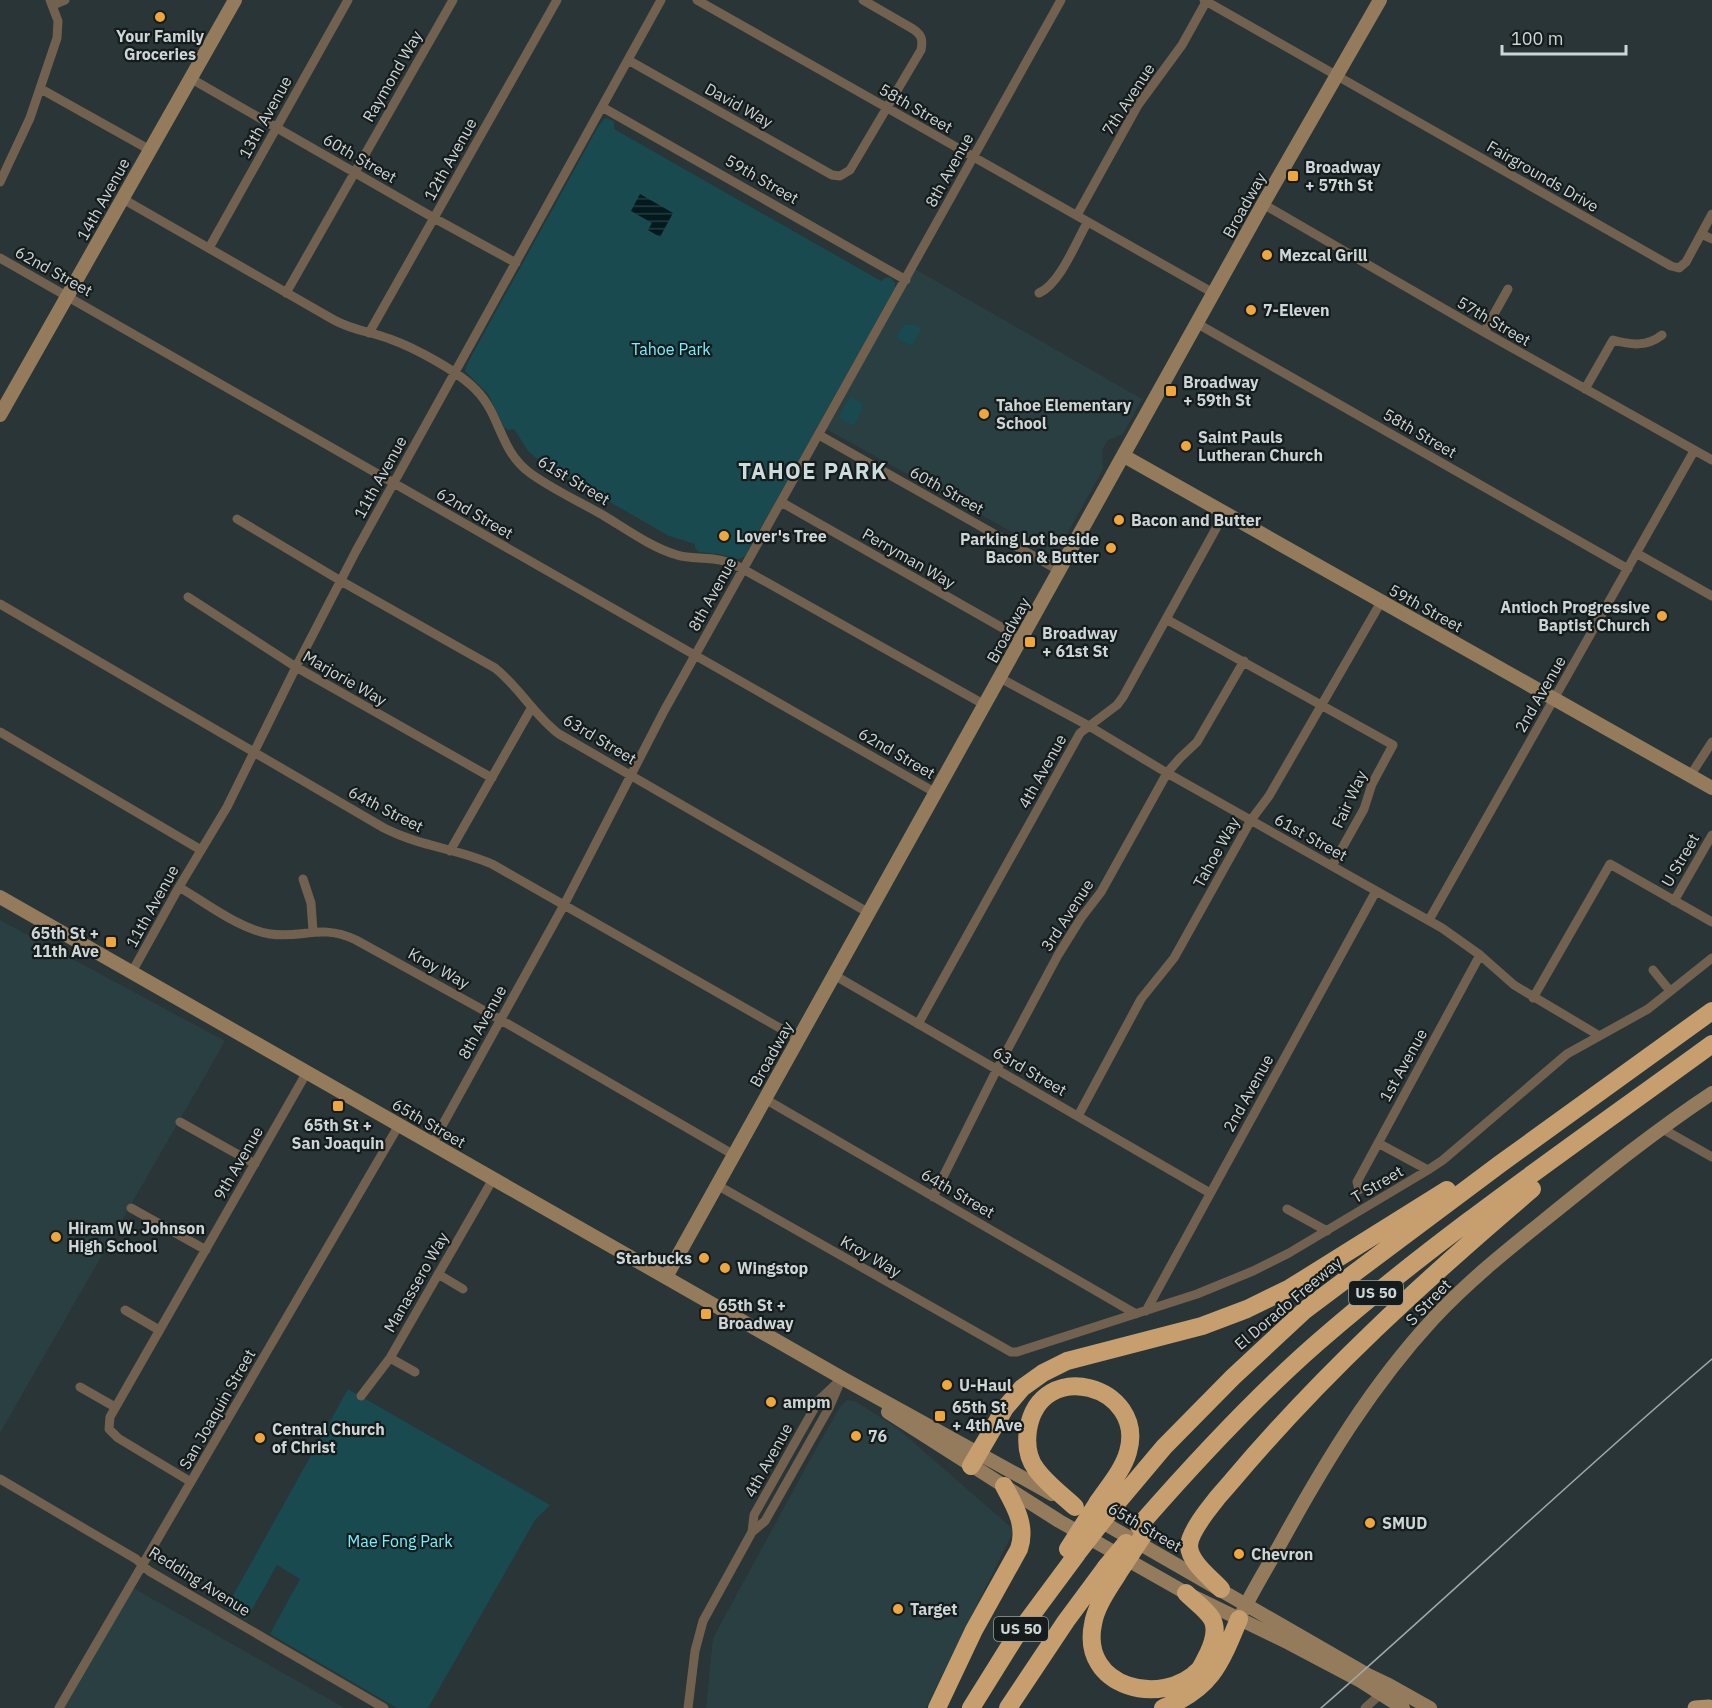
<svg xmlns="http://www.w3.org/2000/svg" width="1712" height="1708" font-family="'IBM Plex Sans',sans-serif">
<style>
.built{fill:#2a3f42}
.green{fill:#184a50}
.water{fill:url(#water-rules)}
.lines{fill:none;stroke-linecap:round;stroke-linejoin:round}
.street{stroke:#71614e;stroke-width:9}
.secondary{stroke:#947b5c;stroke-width:14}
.primary{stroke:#ae8e66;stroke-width:15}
.highway{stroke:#c79f6f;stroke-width:18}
.tram{stroke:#a0a9aa;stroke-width:1.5}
.highway-bridge{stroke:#c79f6f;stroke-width:18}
.poi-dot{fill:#f0a63e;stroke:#161c1c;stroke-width:2}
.labels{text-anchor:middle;stroke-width:4.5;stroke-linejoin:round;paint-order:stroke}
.shield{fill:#161c1c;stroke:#969e9e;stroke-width:1.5}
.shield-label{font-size:15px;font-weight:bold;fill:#cdd5d6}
.poi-label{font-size:16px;font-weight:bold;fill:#cdd5d6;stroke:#161c1c;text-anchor:start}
.street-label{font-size:16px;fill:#cdd5d6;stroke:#161c1c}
.park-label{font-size:16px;fill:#77effe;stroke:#161c1c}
.district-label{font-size:22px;font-weight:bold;letter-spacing:1.5px;fill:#ccdbdd;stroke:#161c1c}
</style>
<defs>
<pattern id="water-rules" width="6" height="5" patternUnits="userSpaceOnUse" patternTransform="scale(1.5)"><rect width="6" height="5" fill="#021a1e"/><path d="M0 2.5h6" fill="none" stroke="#263a3e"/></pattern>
</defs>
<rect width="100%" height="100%" fill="#293537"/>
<!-- built -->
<path class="built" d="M 915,269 L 1142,399 L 1123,434 L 1107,441 L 1102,450 L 1103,469 L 1055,556 L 826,429 Z
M 0,920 L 225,1041 L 0,1433 Z
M 847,1400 L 855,1401 L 897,1428 L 1014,1530 L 926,1708 L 706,1708 L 713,1638 L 812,1456 L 840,1407 Z
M 128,1585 L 345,1708 L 57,1708 Z"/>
<!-- green -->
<path class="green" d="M 605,118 L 614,121 L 614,129 L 881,281 L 885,278 L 890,277 L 895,283 L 895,288 L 745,556 L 739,559 L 719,554 L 699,552 L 695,548 L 695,544 L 669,536 L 542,463 L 528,451 L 514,429 L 508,430 L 504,427 L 488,394 L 465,371 L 468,362 L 599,125 Z
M 904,325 L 916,325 L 921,330 L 912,346 L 896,338 Z
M 850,397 L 864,404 L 854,426 L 838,418 Z
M 348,1389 L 550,1505 L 535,1520 L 428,1708 L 397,1708 L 270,1634 L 300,1579 L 277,1565 L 246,1620 L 226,1608 Z"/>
<!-- water -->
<path class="water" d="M 640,194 L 673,213 L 660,237 L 648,230 L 652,223 L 631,211 Z"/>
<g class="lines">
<!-- street -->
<path class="street" d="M 697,0 L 1215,294
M 1204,0 L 1671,266 L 1679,268 L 1686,262 L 1712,214
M 53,5 L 65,0
M 628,60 L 832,175 L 840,176 L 850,170 L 921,50 C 923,40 922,35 913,29 L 863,0
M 190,78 L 434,218 L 516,263
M 41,89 L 150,150
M 602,107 L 906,280
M 0,182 L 30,118 L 57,38 L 58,21 L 50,0
M 123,199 L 334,320 C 352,330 371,332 390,339 C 415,348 458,371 476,390 C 501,415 499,450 530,473 C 552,489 578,501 601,514 C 625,528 650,547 677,555 C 690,559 701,557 713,559 C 724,560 734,564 743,569 L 985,705
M 1263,204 L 1484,332 L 1712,460
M 1077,215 L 1138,105 L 1182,45 L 1207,0
M 1701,234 L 1712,239
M 209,248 L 348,0
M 0,258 L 936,793
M 286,293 L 453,0
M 1039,293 C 1060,284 1076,242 1087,223
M 1198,324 L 1628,569
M 1484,332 L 1508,289
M 369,333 L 557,0
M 1585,389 L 1613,340 C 1631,345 1647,347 1662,335
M 819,435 L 1060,571
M 781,502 L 1022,639
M 237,519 L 341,581 L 495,668 C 520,688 534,715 559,734 L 869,913
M 1636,553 L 1712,596
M 188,597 L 296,667 L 492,778
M 0,604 L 384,828 C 421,847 456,848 492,864 L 799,1039
M 1166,619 L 1393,745 L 1372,784 L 1364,809 L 1332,866
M 1000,678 L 1089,726 L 1167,773 L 1442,928 L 1480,955 L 1514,985 L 1598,1035
M 0,732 L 201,850
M 1690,776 L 1712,742
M 450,851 L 532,707
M 303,879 L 311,903 L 313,931
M 179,887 C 206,903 239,929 270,934 C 303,939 320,923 356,940 L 501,1020 L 734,1155
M 1674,901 L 1712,835
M 1429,920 L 1694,451
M 1653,970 L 1670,991
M 132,972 L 179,887 L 227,807 L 296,667 L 356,551 L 661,0
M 834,975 L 1210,1193
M 1533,998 L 1610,864 L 1712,922
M 918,1024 L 1080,733 L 1117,705 L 1123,697 L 1224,514
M 765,1099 L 1136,1314
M 1078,1116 L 1141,999 L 1174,958 L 1251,820 L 1269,796 L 1381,602
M 180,1122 L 255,1164
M 1661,1128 L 1712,1157
M 1378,1143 L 1428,1170
M 432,1144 L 564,905 L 664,711 L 1061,0
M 717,1185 L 1011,1352 L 1017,1352 L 1197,1294 L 1253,1271 L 1289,1253 L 1428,1170 L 1443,1160 L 1567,1054 L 1648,1009 L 1712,958
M 1359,1190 L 1357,1182 L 1480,955
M 933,1197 L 997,1069 L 1058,955 L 1081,918 L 1101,892 L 1167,773 L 1180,758 L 1197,742 L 1244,661
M 131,1208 L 206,1250
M 1287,1209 L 1327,1231
M 438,1274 L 463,1289
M 125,1310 L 159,1330
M 1146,1311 L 1376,891
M 390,1358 L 415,1372
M 80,1387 L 115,1407
M 361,1396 L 390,1358 L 493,1179
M 0,1479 L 136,1559 L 149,1571 L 384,1708
M 191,1482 L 118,1438 L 109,1429 L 110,1417 L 307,1072
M 752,1532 L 754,1515 L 798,1437 L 819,1400 L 838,1382
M 59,1708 L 399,1125
M 688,1708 L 695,1651 L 703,1621 L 752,1532 L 765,1521 L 829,1408 L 842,1378
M 1365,1708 L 1384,1691"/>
<!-- secondary -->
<path class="secondary" d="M 0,415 L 235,0
M 1124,456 L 1712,788
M 0,897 L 842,1378 L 1052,1494
M 666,1277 L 1263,204 L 1380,0
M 888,1412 L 1059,1521 L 1186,1593 L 1289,1643 L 1361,1681 L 1403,1708
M 1095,1518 L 1368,1675 L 1389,1685 L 1430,1708
M 1243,1611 C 1255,1586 1270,1563 1283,1539 C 1326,1461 1372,1385 1433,1319 C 1469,1280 1511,1247 1552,1214 C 1604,1172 1656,1130 1712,1093"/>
<!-- primary -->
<path class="primary" d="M 1695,1708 L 1709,1707"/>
<!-- highway -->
<path class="highway" d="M 971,1466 L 1005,1408 L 1022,1388 L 1043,1373 L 1067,1361 L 1202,1326 L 1247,1309 L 1290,1288 L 1447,1190
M 1075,1507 C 1062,1495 1046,1483 1036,1469 C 1027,1457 1026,1444 1028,1430 C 1040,1355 1147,1386 1128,1452 C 1123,1470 1108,1487 1098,1502
M 1111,1510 L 1164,1447 L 1233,1377 L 1305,1310 L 1500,1164 L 1712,1011
M 1139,1526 C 1195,1462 1253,1399 1317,1343 C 1441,1235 1579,1141 1712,1044
M 1117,1575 C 1108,1590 1096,1606 1093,1624 C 1080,1688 1162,1708 1199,1670 C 1203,1665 1205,1659 1208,1654 C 1213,1643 1218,1630 1212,1619 C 1206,1609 1194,1601 1186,1593
M 1221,1589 C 1211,1578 1190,1563 1189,1546 C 1189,1530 1220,1494 1231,1482 C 1321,1375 1426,1279 1532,1189
M 937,1708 L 974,1630 L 1019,1549 C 1027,1526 1015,1506 1004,1486
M 971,1708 L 1014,1639 L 1077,1554
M 1008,1708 L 1066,1621 L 1106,1567
M 1163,1708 C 1211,1689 1220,1665 1239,1619"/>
<!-- tram -->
<path class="tram" d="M 1321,1708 C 1453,1593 1579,1472 1712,1359"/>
<!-- highway-bridge -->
<path class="highway-bridge" d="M 1068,1549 L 1098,1502
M 1079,1551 L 1111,1510
M 1106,1567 L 1126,1543
M 1117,1575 L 1146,1531"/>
</g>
<!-- markers -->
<g class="poi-dot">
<circle cx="160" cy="17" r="6"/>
<rect x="1287" y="170" width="12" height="12" rx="3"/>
<circle cx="1267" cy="255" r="6"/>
<circle cx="1251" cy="310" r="6"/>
<rect x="1165" y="385" width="12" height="12" rx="3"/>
<circle cx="984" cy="414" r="6"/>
<circle cx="1186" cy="446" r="6"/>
<circle cx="1119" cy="520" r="6"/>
<circle cx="724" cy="536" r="6"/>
<circle cx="1111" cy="548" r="6"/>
<circle cx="1662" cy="616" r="6"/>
<rect x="1024" y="636" width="12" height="12" rx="3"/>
<rect x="105" y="936" width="12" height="12" rx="3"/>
<rect x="332" y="1100" width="12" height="12" rx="3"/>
<circle cx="56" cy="1237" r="6"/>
<circle cx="704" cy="1258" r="6"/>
<circle cx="725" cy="1268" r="6"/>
<rect x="700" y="1308" width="12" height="12" rx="3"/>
<circle cx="947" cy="1385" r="6"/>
<circle cx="771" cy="1402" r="6"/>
<rect x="934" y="1410" width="12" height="12" rx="3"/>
<circle cx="856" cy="1436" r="6"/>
<circle cx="260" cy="1438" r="6"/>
<circle cx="1370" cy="1523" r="6"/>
<circle cx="1239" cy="1554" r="6"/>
<circle cx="898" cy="1609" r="6"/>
</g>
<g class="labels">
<!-- shield labels -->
<g class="shield">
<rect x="1349" y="1281" width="54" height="24" rx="4.5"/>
<rect x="994" y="1617" width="54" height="24" rx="4.5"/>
</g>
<g class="shield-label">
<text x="1376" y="1298">US 50</text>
<text x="1021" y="1634">US 50</text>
</g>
<!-- poi labels -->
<g class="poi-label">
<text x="160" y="42" text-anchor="middle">Your Family<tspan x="160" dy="18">Groceries</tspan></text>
<text x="1305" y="173">Broadway<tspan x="1305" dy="18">+ 57th St</tspan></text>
<text x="1279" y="261">Mezcal Grill</text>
<text x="1263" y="316">7-Eleven</text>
<text x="1183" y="388">Broadway<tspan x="1183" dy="18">+ 59th St</tspan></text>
<text x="996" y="411">Tahoe Elementary<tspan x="996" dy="18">School</tspan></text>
<text x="1198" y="443">Saint Pauls<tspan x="1198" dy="18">Lutheran Church</tspan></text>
<text x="1131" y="526">Bacon and Butter</text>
<text x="736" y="542">Lover's Tree</text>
<text x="1099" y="545" text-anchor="end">Parking Lot beside<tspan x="1099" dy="18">Bacon &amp; Butter</tspan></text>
<text x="1650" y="613" text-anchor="end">Antioch Progressive<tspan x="1650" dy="18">Baptist Church</tspan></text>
<text x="1042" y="639">Broadway<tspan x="1042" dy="18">+ 61st St</tspan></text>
<text x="99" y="939" text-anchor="end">65th St +<tspan x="99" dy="18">11th Ave</tspan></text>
<text x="338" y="1131" text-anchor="middle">65th St +<tspan x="338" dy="18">San Joaquin</tspan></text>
<text x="68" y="1234">Hiram W. Johnson<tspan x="68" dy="18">High School</tspan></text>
<text x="692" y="1264" text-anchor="end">Starbucks</text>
<text x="737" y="1274">Wingstop</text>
<text x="718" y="1311">65th St +<tspan x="718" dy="18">Broadway</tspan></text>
<text x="959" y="1391">U-Haul</text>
<text x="783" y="1408">ampm</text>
<text x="952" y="1413">65th St<tspan x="952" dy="18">+ 4th Ave</tspan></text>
<text x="272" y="1435">Central Church<tspan x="272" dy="18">of Christ</tspan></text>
<text x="868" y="1442">76</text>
<text x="1382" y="1529">SMUD</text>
<text x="1251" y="1560">Chevron</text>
<text x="910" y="1615">Target</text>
</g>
<!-- street labels -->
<g class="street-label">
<text transform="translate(392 76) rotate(-60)" y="6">Raymond Way</text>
<text transform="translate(1128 99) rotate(-57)" y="6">7th Avenue</text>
<text transform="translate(739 105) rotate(29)" y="6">David Way</text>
<text transform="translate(916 108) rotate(30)" y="6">58th Street</text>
<text transform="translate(265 117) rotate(-61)" y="6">13th Avenue</text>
<text transform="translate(360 158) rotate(30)" y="6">60th Street</text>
<text transform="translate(450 159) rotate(-61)" y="6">12th Avenue</text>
<text transform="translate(949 170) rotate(-61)" y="6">8th Avenue</text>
<text transform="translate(1543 176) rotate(30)" y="6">Fairgrounds Drive</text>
<text transform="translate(762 179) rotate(30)" y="6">59th Street</text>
<text transform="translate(103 199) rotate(-61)" y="6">14th Avenue</text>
<text transform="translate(1244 205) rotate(-61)" y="6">Broadway</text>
<text transform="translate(54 271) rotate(29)" y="6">62nd Street</text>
<text transform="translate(1494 321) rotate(30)" y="6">57th Street</text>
<text transform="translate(1420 433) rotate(30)" y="6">58th Street</text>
<text transform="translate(380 477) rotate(-61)" y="6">11th Avenue</text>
<text transform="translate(574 480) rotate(31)" y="6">61st Street</text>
<text transform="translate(947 490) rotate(29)" y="6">60th Street</text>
<text transform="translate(475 513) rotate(30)" y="6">62nd Street</text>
<text transform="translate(909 558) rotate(30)" y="6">Perryman Way</text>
<text transform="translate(712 594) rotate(-61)" y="6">8th Avenue</text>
<text transform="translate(1426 608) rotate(29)" y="6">59th Street</text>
<text transform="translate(1008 630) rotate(-61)" y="6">Broadway</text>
<text transform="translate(345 678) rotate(30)" y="6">Marjorie Way</text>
<text transform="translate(1540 694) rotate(-60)" y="6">2nd Avenue</text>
<text transform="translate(600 739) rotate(31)" y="6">63rd Street</text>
<text transform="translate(897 753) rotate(30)" y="6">62nd Street</text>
<text transform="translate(1042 771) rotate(-61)" y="6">4th Avenue</text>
<text transform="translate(1349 799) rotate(-65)" y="6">Fair Way</text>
<text transform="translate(386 809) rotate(27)" y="6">64th Street</text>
<text transform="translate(1311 837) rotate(29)" y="6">61st Street</text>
<text transform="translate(1216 852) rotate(-61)" y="6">Tahoe Way</text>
<text transform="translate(1680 860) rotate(-60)" y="6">U Street</text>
<text transform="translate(152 906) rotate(-61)" y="6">11th Avenue</text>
<text transform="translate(1067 915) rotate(-57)" y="6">3rd Avenue</text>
<text transform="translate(439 968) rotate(29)" y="6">Kroy Way</text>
<text transform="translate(482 1022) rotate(-61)" y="6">8th Avenue</text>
<text transform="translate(771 1054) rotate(-61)" y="6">Broadway</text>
<text transform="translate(1403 1065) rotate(-61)" y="6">1st Avenue</text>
<text transform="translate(1030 1071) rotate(30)" y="6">63rd Street</text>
<text transform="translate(1248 1093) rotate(-61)" y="6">2nd Avenue</text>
<text transform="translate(429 1123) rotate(30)" y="6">65th Street</text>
<text transform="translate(238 1163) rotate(-60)" y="6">9th Avenue</text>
<text transform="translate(1377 1184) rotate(-31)" y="6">T Street</text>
<text transform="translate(958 1193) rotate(30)" y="6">64th Street</text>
<text transform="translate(871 1256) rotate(30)" y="6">Kroy Way</text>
<text transform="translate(416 1282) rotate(-60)" y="6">Manassero Way</text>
<text transform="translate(1428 1302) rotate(-46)" y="6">S Street</text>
<text transform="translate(1288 1303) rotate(-40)" y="6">El Dorado Freeway</text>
<text transform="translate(217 1409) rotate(-60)" y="6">San Joaquin Street</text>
<text transform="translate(768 1460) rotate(-61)" y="6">4th Avenue</text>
<text transform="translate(1145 1527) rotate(30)" y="6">65th Street</text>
<text transform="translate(200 1581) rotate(32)" y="6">Redding Avenue</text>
</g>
<!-- park labels -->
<g class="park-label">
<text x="671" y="355">Tahoe Park</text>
<text x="400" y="1547">Mae Fong Park</text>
</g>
<!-- district labels -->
<g class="district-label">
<text x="813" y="479">TAHOE PARK</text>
</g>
</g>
<!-- scale -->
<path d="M1502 45v9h124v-9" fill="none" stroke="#cdd5d6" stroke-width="3"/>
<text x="1511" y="45" font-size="18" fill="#cdd5d6" stroke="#161c1c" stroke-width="4.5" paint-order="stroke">100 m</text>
</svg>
